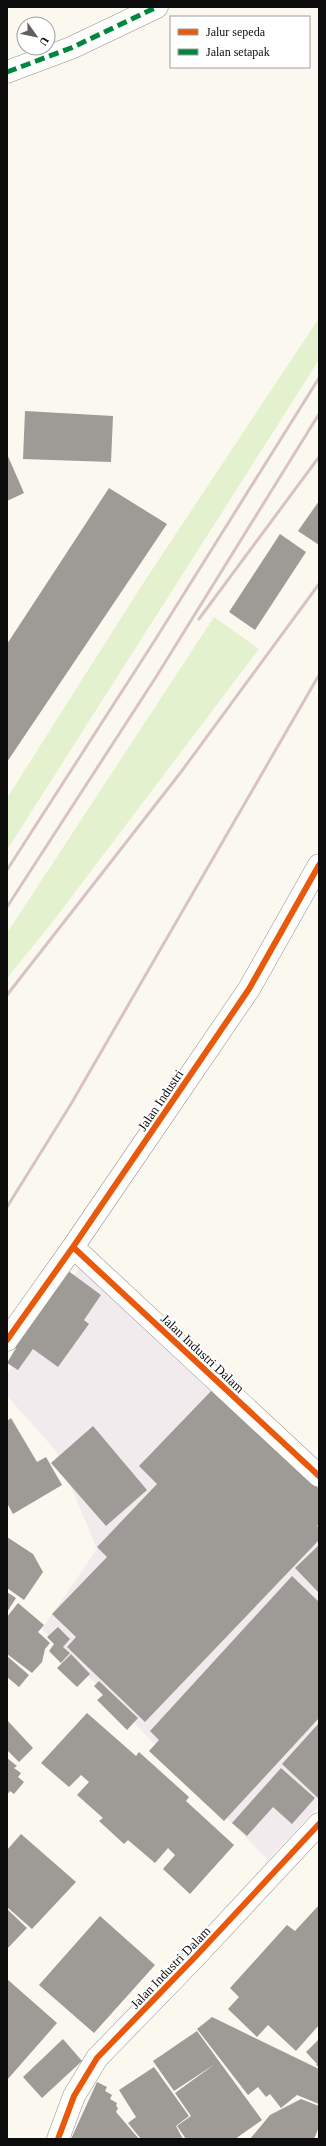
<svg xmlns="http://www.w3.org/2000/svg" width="326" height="2146" font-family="Georgia,serif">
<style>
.industrial{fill:#f2ebee}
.green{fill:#e4f1cf}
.building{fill:#9e9a96}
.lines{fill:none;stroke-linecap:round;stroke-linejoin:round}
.street-casing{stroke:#94928f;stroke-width:23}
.street{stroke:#fefefd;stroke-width:22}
.rail{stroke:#d8c3c4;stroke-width:3}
.quiet{stroke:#00873e;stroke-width:5;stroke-dasharray:10 5;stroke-linecap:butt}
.cycleway-casing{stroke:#fff;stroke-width:8}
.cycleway{stroke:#e8590c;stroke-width:6}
.labels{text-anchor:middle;stroke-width:4;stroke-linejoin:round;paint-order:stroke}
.street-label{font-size:13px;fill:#0c0c0c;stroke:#fff}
</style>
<rect width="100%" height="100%" fill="#fbf8f0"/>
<!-- industrial -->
<path class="industrial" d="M 81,1265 L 319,1491 L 319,1806 L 268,1860 L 42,1629 L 97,1549 L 56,1451 L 7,1396 L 7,1374 Z"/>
<!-- green -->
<path class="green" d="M 319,318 L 319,360 L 7,850 L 7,798 L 142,585 Z
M 214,617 L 259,649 L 51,924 L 7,978 L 7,933 Z"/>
<!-- building -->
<path class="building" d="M 25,411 L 113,416 L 111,462 L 23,459 Z
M 7,454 L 24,493 L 7,501 Z
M 109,488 L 167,524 L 7,762 L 7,644 Z
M 319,501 L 319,545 L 298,531 Z
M 280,534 L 306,552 L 255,630 L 229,612 Z
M 67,1270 L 101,1295 L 84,1320 L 89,1324 L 58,1367 L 33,1349 L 18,1370 L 7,1363 L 16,1348 L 12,1345 Z
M 214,1388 L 319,1489 L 319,1524 L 317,1526 L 319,1528 L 319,1540 L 145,1722 L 67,1647 L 76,1637 L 52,1614 L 107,1557 L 97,1547 L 157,1484 L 139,1466 Z
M 11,1418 L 37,1462 L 46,1457 L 62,1485 L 13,1514 L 7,1503 L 7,1421 Z
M 93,1426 L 147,1490 L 106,1526 L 51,1463 Z
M 7,1537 L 33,1554 L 43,1572 L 24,1600 L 7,1588 Z
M 319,1545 L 319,1593 L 295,1568 Z
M 292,1576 L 319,1602 L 319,1718 L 224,1821 L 149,1751 L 159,1740 L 150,1731 Z
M 7,1592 L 16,1598 L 7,1612 Z
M 18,1603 L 44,1625 L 38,1632 L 50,1643 L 45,1649 L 42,1662 L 32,1673 L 7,1654 L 7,1617 Z
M 58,1627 L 70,1639 L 63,1647 L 70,1653 L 61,1663 L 49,1651 L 54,1644 L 47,1637 Z
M 71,1654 L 90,1674 L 77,1687 L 57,1668 Z
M 7,1656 L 29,1675 L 19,1687 L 7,1677 Z
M 99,1681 L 138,1718 L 127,1730 L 97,1700 L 103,1695 L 94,1686 Z
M 87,1713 L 136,1756 L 139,1752 L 189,1797 L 186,1801 L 234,1845 L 190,1894 L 163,1869 L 175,1855 L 168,1848 L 155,1863 L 128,1840 L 124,1844 L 99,1821 L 103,1818 L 77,1795 L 89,1782 L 81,1775 L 69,1787 L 41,1763 Z
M 7,1720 L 33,1748 L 19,1762 L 7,1750 Z
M 319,1723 L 319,1799 L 282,1764 Z
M 7,1758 L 17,1766 L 14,1768 L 21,1773 L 18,1777 L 24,1782 L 14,1794 L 10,1791 L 7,1795 Z
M 281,1768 L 315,1798 L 292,1824 L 273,1807 L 247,1836 L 232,1823 Z
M 21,1834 L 76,1882 L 32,1929 L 7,1907 L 7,1850 Z
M 319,1905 L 319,2025 L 296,2051 L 268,2025 L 257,2037 L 228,2009 L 239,1997 L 230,1988 L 287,1925 L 295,1931 Z
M 7,1909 L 27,1928 L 7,1949 Z
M 100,1916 L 155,1965 L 94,2033 L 39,1985 Z
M 7,1979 L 57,2023 L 7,2080 Z
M 212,2017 L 319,2069 L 319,2104 L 297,2095 L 281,2108 L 270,2094 L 266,2097 L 258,2087 L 248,2095 L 197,2029 Z
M 197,2031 L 262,2120 L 235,2139 L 186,2139 L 177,2126 L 191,2116 L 175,2093 L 215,2064 L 174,2091 L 153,2061 Z
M 63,2039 L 82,2061 L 42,2098 L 23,2077 Z
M 319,2039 L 319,2067 L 316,2065 L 317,2064 L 306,2052 Z
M 154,2067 L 189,2116 L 176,2126 L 183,2139 L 141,2139 L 128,2123 L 136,2117 L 119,2090 Z
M 97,2082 L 107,2087 L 105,2091 L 112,2095 L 110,2099 L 117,2103 L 116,2106 L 118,2108 L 116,2112 L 139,2139 L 71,2139 Z
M 301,2099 L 319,2106 L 319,2127 L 314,2139 L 250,2139 L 270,2115 Z"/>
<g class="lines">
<!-- street casing -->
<g class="street-casing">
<path id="street" d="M 7,72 L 71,48 L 157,7
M 73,1247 L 319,1476
M 7,1340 L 73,1247 L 249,989 L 319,865
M 58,2139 L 74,2096 L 97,2058 L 195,1957 L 319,1824"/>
</g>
<!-- street -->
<use href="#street" class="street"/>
<!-- rail -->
<path class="rail" d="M 199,619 L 319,457
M 7,870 L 155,640 L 319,378
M 7,907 L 156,677 L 319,414
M 7,995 L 181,772 L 319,584
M 7,1207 L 71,1104 L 319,675"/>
<!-- quiet -->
<path class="quiet" d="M 7,72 L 71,48 L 157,7"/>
<!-- cycleway casing -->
<g class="cycleway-casing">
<path id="cycleway" d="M 73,1247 L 319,1476
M 7,1340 L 73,1247 L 249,989 L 319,865
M 58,2139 L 74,2096 L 97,2058 L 195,1957 L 319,1824"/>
</g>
<!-- cycleway -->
<use href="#cycleway" class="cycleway"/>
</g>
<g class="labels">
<!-- street labels -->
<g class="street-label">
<text transform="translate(160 1100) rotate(-56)" y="5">Jalan Industri</text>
<text transform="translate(203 1353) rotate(43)" y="5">Jalan Industri Dalam</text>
<text transform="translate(170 1967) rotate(-46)" y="5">Jalan Industri Dalam</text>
</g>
</g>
<!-- border -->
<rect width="326" height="2146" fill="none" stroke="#0c0c0c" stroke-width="16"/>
<!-- legend -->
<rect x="170" y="16" width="140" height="52" fill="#ffffff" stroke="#9e9e9e"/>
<rect x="178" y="29" width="20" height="6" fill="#e8590c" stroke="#9e9e9e"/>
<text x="206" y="36" font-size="12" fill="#0c0c0c">Jalur sepeda</text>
<rect x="178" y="49" width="20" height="6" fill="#00873e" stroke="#9e9e9e"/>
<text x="206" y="56" font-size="12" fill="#0c0c0c">Jalan setapak</text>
<!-- north arrow -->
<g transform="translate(36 36) rotate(123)"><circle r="19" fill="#ffffff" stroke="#9e9e9e"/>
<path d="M0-3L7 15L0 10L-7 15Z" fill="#605f5c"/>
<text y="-6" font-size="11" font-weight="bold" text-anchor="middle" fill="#0c0c0c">U</text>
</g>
</svg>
